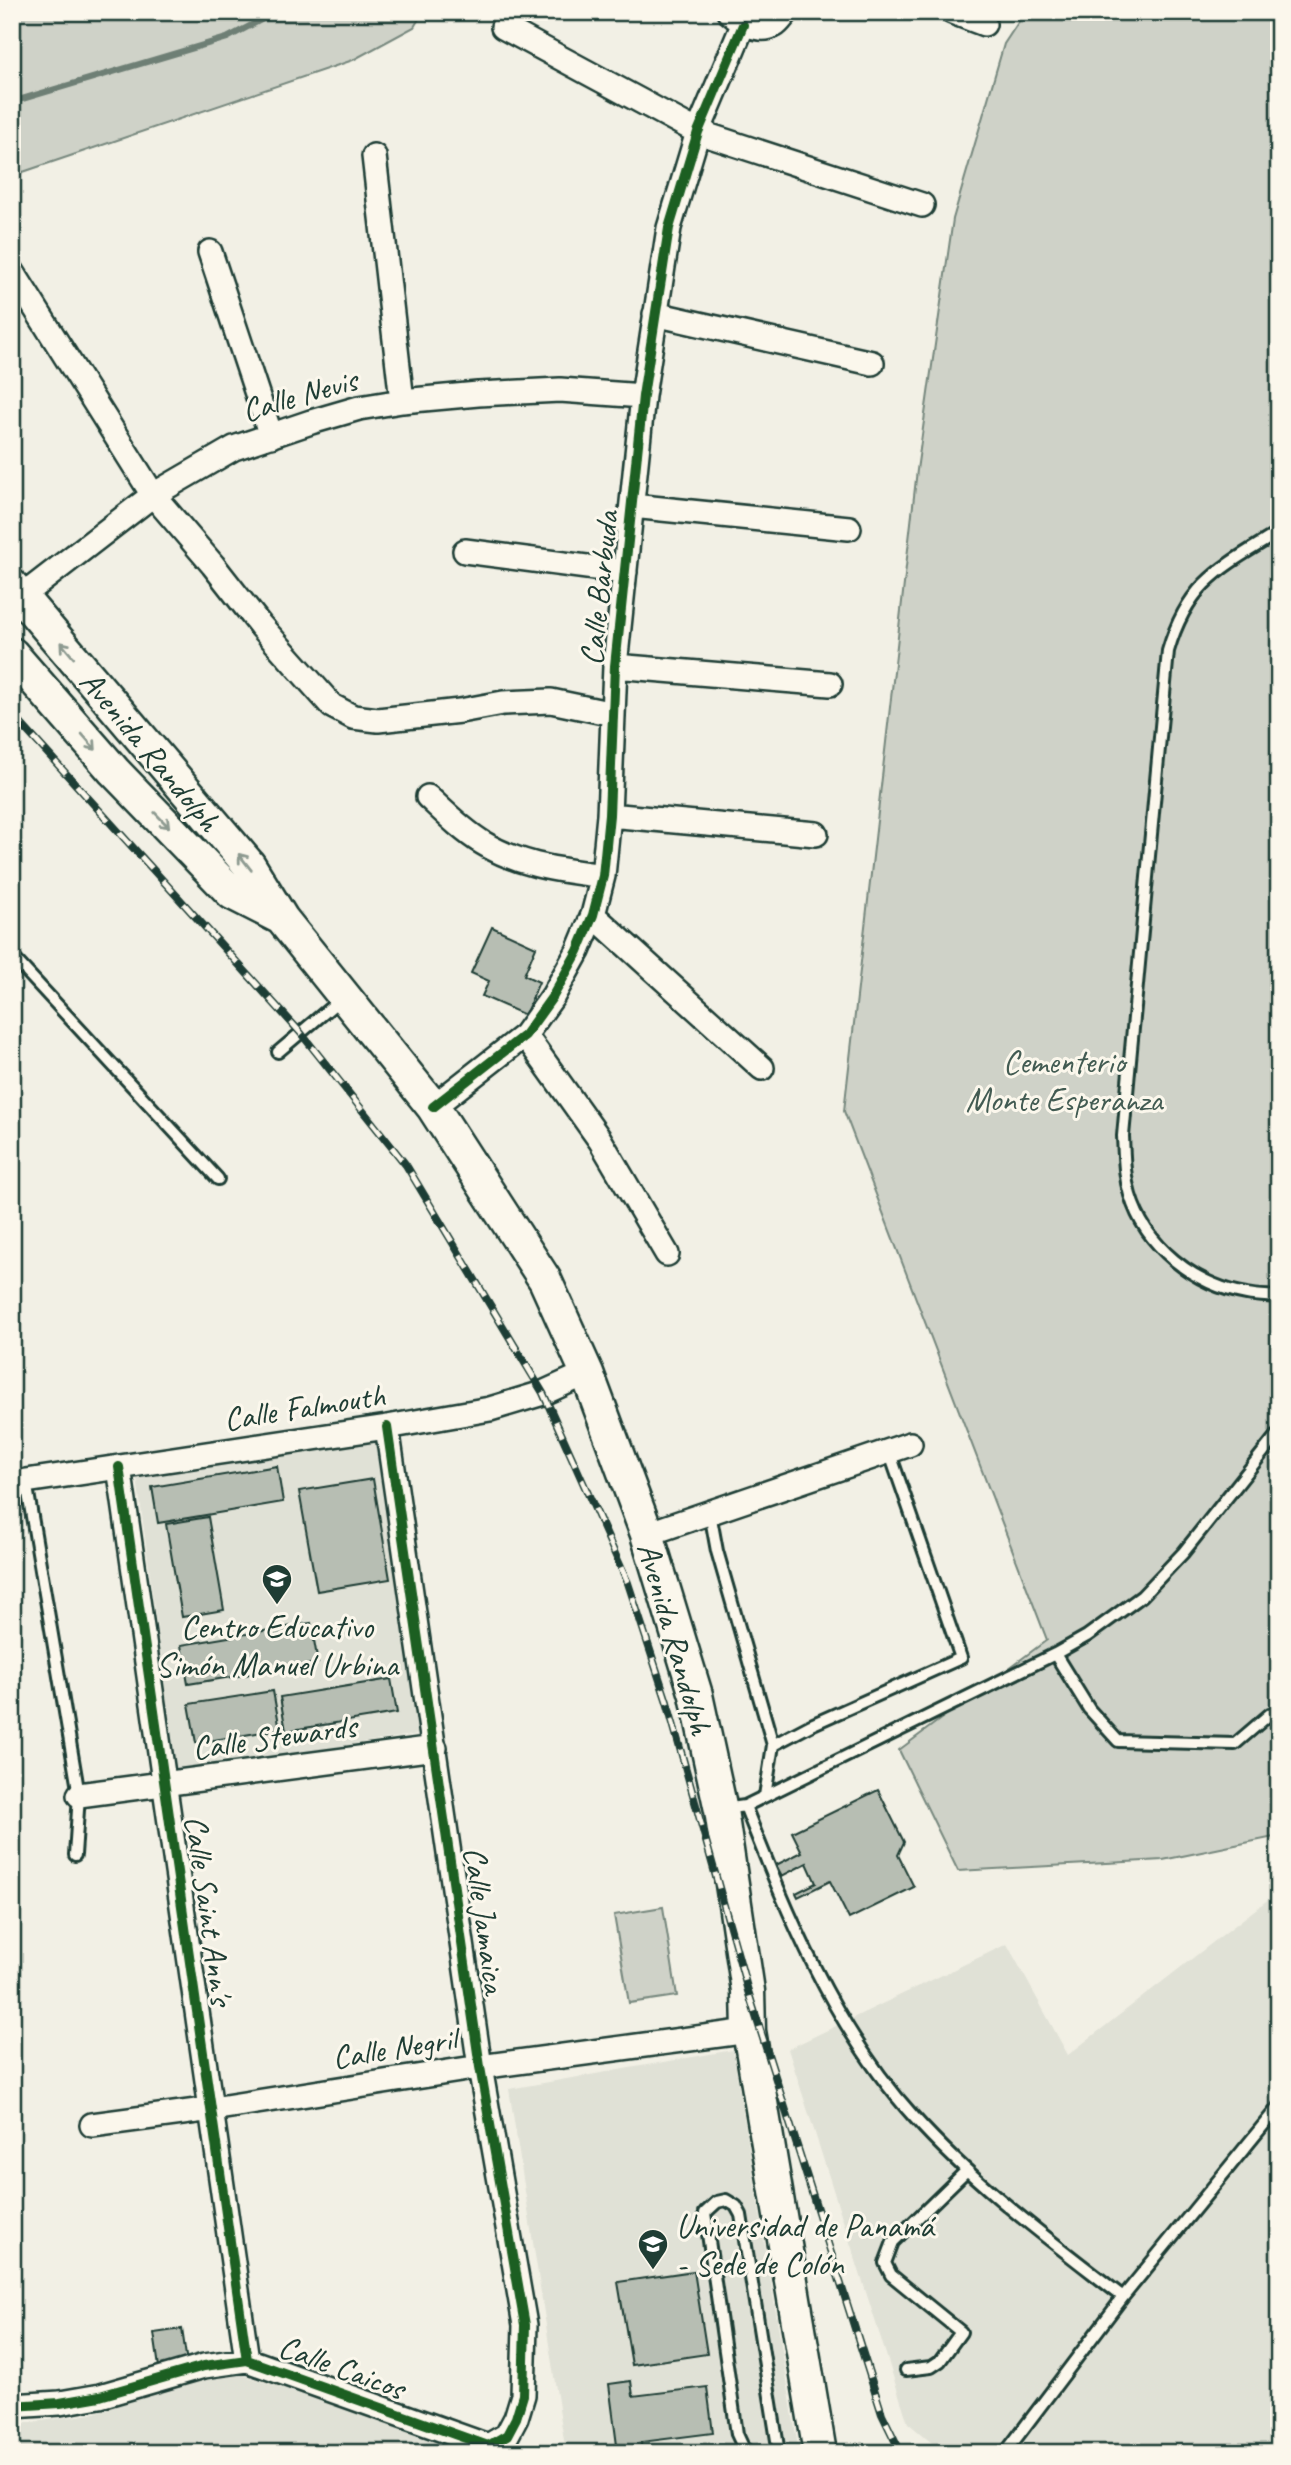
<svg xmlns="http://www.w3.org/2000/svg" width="1291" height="2465" font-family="Caveat,sans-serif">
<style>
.built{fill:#e0e1d6}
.green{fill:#cfd2c8;stroke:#77887e;stroke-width:2}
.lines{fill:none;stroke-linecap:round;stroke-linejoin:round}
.stream{stroke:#6e7f75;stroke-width:6}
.building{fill:#b7beb3;stroke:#1f3d34;stroke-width:2}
.lane-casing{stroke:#1f3d34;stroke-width:16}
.street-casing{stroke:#1f3d34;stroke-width:28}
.secondary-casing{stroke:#1f3d34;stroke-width:37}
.lane{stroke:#fbf7ec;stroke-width:10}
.street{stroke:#fbf7ec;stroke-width:23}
.secondary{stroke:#fbf7ec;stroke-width:32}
.rail-casing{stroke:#1f3d34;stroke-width:8}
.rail{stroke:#fbf7ec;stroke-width:5;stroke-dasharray:16;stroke-linecap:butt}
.cycleway-casing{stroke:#fbf7ec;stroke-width:15}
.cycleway{stroke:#1b5e20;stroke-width:10}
.oneway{stroke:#8d9a90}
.labels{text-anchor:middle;stroke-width:6;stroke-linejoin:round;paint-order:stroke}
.street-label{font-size:33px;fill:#1f3d34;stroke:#fbf7ec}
.park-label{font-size:33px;fill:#425b52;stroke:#fbf7ec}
.poi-label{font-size:33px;fill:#1f3d34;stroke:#fbf7ec}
</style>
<rect width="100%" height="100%" fill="#f2f0e5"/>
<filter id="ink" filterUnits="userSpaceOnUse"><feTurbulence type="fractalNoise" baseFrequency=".0143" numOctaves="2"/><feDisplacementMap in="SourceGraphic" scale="14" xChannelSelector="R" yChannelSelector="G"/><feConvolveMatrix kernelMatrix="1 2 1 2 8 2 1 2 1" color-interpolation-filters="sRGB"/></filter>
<g filter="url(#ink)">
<!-- built -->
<path class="built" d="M 375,1441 L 419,1734 L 176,1772 L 137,1478 Z
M 1279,1891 L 1279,2453 L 944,2453 L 908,2423 L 788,2049 L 1007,1944 L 1068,2055 Z
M 733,2050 L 799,2453 L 566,2453 L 509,2089 Z
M 234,2372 L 486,2453 L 12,2453 L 12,2425 L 91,2414 L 188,2383 Z"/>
<!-- green -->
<path class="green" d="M 12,12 L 423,12 L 414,27 L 353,60 L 14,175 Z
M 1025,12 L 1279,12 L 1279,1836 L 1163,1860 L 958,1871 L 899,1750 L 1047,1640 L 844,1111 L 917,470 L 953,219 L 1004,44 Z
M 663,1907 L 677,1996 L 629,2003 L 614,1915 Z"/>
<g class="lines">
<!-- stream -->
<path class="stream" d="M 12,102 L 227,38 L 276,12"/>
</g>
<!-- building -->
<path class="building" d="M 492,927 L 536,947 L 524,975 L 539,982 L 525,1015 L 482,996 L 489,981 L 471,973 Z
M 277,1466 L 283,1502 L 158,1523 L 152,1487 Z
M 373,1479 L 390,1579 L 317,1591 L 299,1491 Z
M 208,1517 L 224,1610 L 182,1617 L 166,1524 Z
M 311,1623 L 318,1663 L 188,1684 L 181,1645 Z
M 391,1679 L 397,1713 L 286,1731 L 280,1697 Z
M 273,1691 L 280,1729 L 196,1743 L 189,1704 Z
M 878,1790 L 904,1842 L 898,1855 L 914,1887 L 849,1919 L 830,1881 L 798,1897 L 796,1893 L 816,1883 L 807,1863 L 782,1876 L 776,1865 L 802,1852 L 792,1832 Z
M 694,2271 L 707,2354 L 632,2365 L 618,2282 Z
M 182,2329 L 187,2363 L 159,2367 L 154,2333 Z
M 631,2381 L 633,2396 L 707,2387 L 713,2433 L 641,2442 L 642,2453 L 618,2453 L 609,2384 Z"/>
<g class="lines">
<!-- lane casing -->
<g class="lane-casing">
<path id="lane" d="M 1279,532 C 1221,568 1188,582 1168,651 L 1123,1136 C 1124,1156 1124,1175 1130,1195 C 1145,1246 1194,1285 1247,1294 C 1257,1296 1268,1296 1279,1297
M 12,956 L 218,1179
M 278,1052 L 343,997
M 26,1481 L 79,1795 L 75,1855
M 710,1513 L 717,1551 L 773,1745 L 765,1796
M 1055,1654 L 1089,1709 L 1118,1741 L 1235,1744 L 1270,1714 L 1279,1713
M 773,1745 L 811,1725 L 961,1658 L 889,1451
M 745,1806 C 788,1915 834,2029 914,2117 C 976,2186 1050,2240 1123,2297
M 724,1809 L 745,1806 L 1055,1654 L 1087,1636 L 1142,1596 L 1183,1553 L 1279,1432
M 906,2370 L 931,2367 L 940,2361 L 961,2332 L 891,2275 L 885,2263 L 893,2242 L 966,2171
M 751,2453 L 743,2447 L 737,2434 L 705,2213 L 717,2202 L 726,2200 L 736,2206 L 741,2215 L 779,2453
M 1005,2453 L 1123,2297 L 1279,2106"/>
</g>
<!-- street casing -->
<g class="street-casing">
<path id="street" d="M 729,12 C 740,22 759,34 775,25 C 779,23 783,16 787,12
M 952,12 L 984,24
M 503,27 L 698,132 L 922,205
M 374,156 L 402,401
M 210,252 L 271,436
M 12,271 L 153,495 L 213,565 L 260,625 L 332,706 L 353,717 L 378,720 L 460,711 L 503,703 L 551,701 L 613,714
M 655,314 L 872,363
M 632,506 L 849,528
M 465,551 L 625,572
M 21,597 L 153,495 L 234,448 L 311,422 L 359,408 L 402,401 L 478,394 L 560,390 L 643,396
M 615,666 L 830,684
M 428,797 C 445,813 463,831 483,843 C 520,866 561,870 603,876
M 609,815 L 816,834
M 593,915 L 762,1068
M 525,1035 L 600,1140 L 667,1254
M 433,1107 L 525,1035 L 553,996 L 578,951 L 593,915 L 603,876 L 609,815 L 615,666 L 643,396 L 669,228 L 698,132 L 743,25
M 119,1467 L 247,2360
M 26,1481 L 387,1427 L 490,1409 L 543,1393 L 587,1373
M 647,1534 L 910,1444
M 79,1795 L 435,1748
M 92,2125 L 212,2109 L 480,2067 L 749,2031
M 12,2406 L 60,2403 L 100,2396 L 204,2366 L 247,2360 L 488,2446 L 507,2435 L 516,2418 L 523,2395 L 525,2325 L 480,2067 L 387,1427"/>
</g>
<!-- secondary casing -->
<g class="secondary-casing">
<path id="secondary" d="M 12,586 L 249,865 L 282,919 L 433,1107 L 545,1280 L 587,1373 L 647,1534 L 696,1695 L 721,1810 L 748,1991 L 749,2031 L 820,2453
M 12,654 L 114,771 L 232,893 L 281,918"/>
</g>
<!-- lane -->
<use href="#lane" class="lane"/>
<!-- street -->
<use href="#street" class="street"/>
<!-- secondary -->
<use href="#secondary" class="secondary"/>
<!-- rail casing -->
<g class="rail-casing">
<path id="rail" d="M 12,714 L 300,1032 L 406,1165 L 543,1393 L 628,1583 L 667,1702 L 748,1991 L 882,2414 L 901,2453"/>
</g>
<!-- rail -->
<use href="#rail" class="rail"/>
<!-- cycleway casing -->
<g class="cycleway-casing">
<path id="cycleway" d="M 433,1107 L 525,1035 L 553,996 L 578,951 L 593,915 L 603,876 L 609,815 L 615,666 L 643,396 L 669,228 L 698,132 L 743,25
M 119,1467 L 247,2360
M 12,2406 L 60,2403 L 100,2396 L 204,2366 L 247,2360 L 488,2446 L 507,2435 L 516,2418 L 523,2395 L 525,2325 L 480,2067 L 387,1427"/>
</g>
<!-- cycleway -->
<use href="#cycleway" class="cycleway"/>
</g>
<!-- one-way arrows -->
<defs><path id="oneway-shaft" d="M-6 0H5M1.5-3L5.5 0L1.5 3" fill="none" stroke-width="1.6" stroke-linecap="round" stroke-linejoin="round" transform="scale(1.75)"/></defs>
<g class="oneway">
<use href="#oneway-shaft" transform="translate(67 650) rotate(-130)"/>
<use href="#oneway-shaft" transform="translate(89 742) rotate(49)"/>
<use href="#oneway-shaft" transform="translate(162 820) rotate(46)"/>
<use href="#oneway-shaft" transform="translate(245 862) rotate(-128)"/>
</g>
</g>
<!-- icons -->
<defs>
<g id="school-pin" transform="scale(1.575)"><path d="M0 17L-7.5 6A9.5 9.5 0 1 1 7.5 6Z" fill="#1f3d34" stroke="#fbf7ec"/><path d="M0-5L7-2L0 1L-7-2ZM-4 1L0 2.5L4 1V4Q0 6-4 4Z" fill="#fff"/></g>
<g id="university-pin" transform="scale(1.575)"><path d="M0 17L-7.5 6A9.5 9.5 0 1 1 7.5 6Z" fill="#1f3d34" stroke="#fbf7ec"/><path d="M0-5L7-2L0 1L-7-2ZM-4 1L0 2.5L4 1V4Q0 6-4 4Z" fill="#fff"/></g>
</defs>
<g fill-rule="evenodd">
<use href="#school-pin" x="277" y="1579"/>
<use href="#university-pin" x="653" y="2244"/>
</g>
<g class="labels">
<!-- street labels -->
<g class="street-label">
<text transform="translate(299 394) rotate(-16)" y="12">Calle Nevis</text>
<text transform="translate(598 588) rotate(-84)" y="12">Calle Barbuda</text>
<text transform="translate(151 750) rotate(50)" y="12">Avenida Randolph</text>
<text transform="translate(304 1406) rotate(-9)" y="12">Calle Falmouth</text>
<text transform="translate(676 1638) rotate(74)" y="12">Avenida Randolph</text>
<text transform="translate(274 1736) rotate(-8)" y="12">Calle Stewards</text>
<text transform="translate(210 1910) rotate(82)" y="12">Calle Saint Ann's</text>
<text transform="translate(486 1920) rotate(82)" y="12">Calle Jamaica</text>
<text transform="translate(394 2047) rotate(-9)" y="12">Calle Negril</text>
<text transform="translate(342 2366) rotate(20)" y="12">Calle Caicos</text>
</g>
<!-- park labels -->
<g class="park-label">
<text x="1064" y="1073">Cementerio<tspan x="1064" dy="38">Monte Esperanza</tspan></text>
</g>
<!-- poi labels -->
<g class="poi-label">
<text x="277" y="1638">Centro Educativo<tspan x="277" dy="38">Simón Manuel Urbina</tspan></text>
<text x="676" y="2237" text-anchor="start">Universidad de Panamá<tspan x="676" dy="38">- Sede de Colón</tspan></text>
</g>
</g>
<!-- margin -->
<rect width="1291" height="2465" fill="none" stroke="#fbf7ec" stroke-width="42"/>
<rect x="21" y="21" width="1249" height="2423" fill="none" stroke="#1f3d34" stroke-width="2.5" filter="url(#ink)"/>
</svg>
